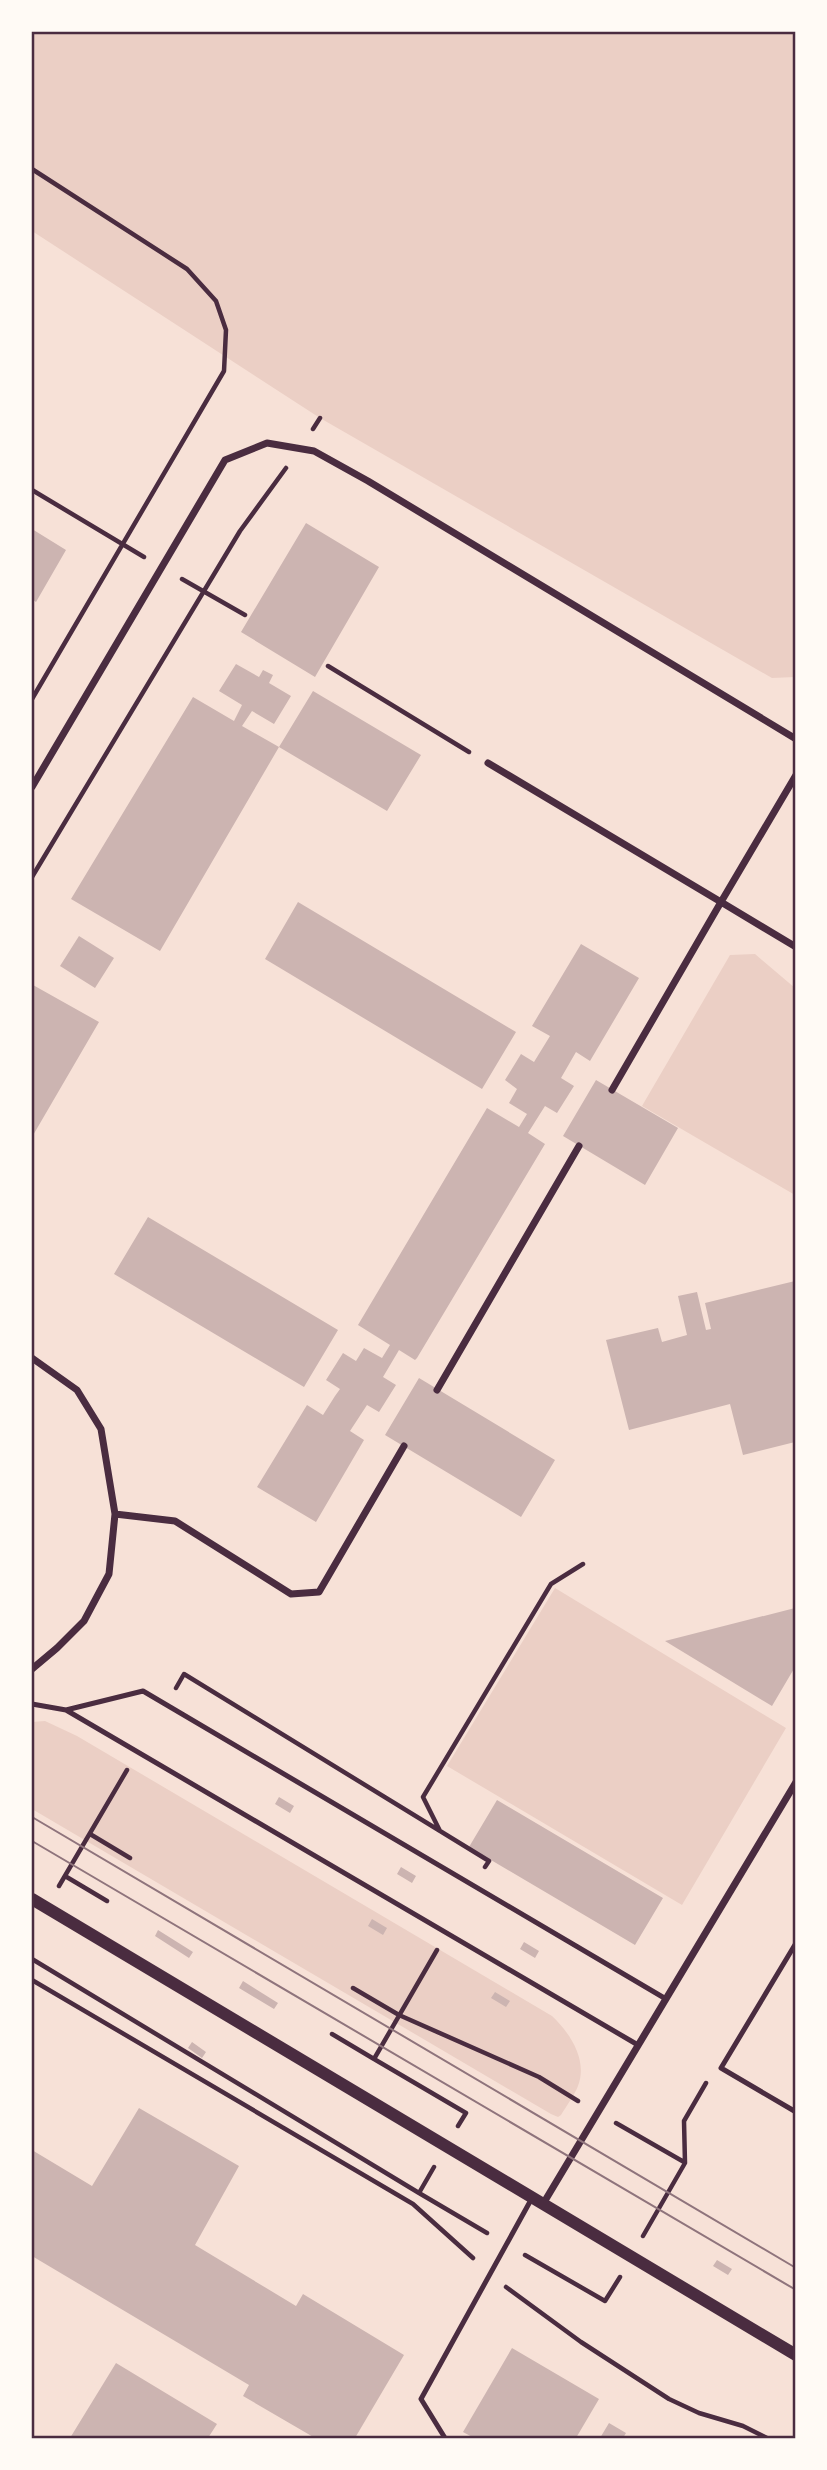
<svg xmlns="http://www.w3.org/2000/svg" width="827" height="2470" font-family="'IBM Plex Serif',serif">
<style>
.green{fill:#ebcfc5}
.building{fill:#ccb4b1}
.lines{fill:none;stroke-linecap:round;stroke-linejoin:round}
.path{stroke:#4a2c40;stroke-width:4.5}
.service{stroke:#4a2c40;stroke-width:5}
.minor{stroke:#4a2c40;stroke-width:7}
.tertiary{stroke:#4a2c40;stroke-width:12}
.tram{stroke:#8f747c;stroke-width:2}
.neatline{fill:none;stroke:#4a2c40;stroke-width:2.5}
</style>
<rect width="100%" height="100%" fill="#f7e1d7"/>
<!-- green -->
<path class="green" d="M 32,32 L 795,32 L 795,677 L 772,678 L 320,418 L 32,231 Z
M 755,954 L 795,988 L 795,1195 L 642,1106 L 730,955 Z
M 555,1588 L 786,1728 L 682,1905 L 447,1766 Z
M 45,1721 L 77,1736 L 552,2016 C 570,2033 588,2060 578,2086 C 574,2096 567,2105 561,2115 L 558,2117 L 551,2114 L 32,1809 L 32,1722 Z"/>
<!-- building -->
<path class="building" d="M 306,523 L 379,567 L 315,677 L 241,632 Z
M 32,529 L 66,550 L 36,602 L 32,599 Z
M 236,664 L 259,677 L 263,670 L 273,675 L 269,683 L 291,696 L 274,724 L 252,711 L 242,726 L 279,747 L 160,951 L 71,899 L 193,697 L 234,721 L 242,705 L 219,691 Z
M 313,691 L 421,755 L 387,811 L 279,747 Z
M 298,902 L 516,1032 L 482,1089 L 265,959 Z
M 79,936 L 114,958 L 95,988 L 60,966 Z
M 581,944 L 639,978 L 590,1061 L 576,1052 L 561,1078 L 574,1086 L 557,1113 L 545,1106 L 528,1133 L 545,1144 L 417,1358 L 415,1360 L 399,1350 L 383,1377 L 396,1385 L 379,1412 L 367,1405 L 350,1431 L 364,1440 L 316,1522 L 257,1487 L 307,1405 L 323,1415 L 335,1396 L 340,1389 L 326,1380 L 343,1353 L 356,1361 L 364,1348 L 382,1358 L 390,1345 L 358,1325 L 487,1108 L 519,1127 L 527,1114 L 509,1103 L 517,1089 L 505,1080 L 521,1054 L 534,1062 L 550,1036 L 532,1026 Z
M 33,985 L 99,1022 L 32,1137 L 32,987 Z
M 596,1080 L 678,1128 L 645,1185 L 563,1136 Z
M 148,1217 L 338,1330 L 304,1387 L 114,1274 Z
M 795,1281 L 795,1442 L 743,1455 L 730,1404 L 629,1430 L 606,1340 L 658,1328 L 662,1342 L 687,1335 L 678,1296 L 697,1292 L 706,1330 L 711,1329 L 705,1303 Z
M 419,1378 L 555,1460 L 521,1517 L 385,1435 Z
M 795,1608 L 795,1667 L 772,1706 L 665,1641 Z
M 279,1797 L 294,1806 L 290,1813 L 275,1804 Z
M 497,1800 L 663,1898 L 635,1945 L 469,1847 Z
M 401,1867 L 416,1876 L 412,1883 L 397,1874 Z
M 372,1919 L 387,1928 L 383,1935 L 368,1926 Z
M 158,1930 L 193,1952 L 189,1958 L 155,1936 Z
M 524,1942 L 539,1951 L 535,1958 L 520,1949 Z
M 243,1981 L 278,2003 L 274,2009 L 239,1988 Z
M 495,1992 L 510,2001 L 506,2007 L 491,1998 Z
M 192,2042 L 206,2052 L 202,2058 L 188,2048 Z
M 139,2108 L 239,2166 L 195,2245 L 296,2306 L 303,2294 L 404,2355 L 355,2438 L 315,2438 L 243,2396 L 249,2385 L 32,2256 L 32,2150 L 92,2186 Z
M 717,2260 L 732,2269 L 728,2275 L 713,2266 Z
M 512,2348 L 599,2399 L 576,2438 L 474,2438 L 463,2432 Z
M 116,2363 L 217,2424 L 208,2438 L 70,2438 Z
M 609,2423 L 626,2433 L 623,2438 L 600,2438 Z"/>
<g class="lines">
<!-- path -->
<path class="path" d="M 32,169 L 187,269 L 216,301 L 226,330 L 224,371 L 32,699
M 313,429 L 320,418
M 32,490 L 144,557
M 182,579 L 245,615
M 328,666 L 469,752
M 32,877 L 240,531 L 286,468
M 176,1688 L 184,1674 L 489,1861 L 485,1867
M 440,1831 L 423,1797 L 551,1584 L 583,1564
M 90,1834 L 130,1858
M 65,1876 L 107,1901
M 59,1886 L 127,1770
M 437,1950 L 374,2059 L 466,2113 L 458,2126
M 32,1959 L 419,2193 L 434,2167
M 32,1980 L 413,2204 L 473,2258
M 353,1988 L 399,2015 L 539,2077 L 578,2101
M 332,2034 L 374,2059
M 616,2123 L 684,2162
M 419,2193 L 487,2233
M 643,2236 L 685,2163 L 684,2121 L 706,2083
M 525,2255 L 605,2301 L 620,2277
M 506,2287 L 581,2342 L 669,2399 L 699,2413 L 743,2426 L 767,2438"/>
<!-- service -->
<path class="service" d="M 32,1704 L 66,1710 L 638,2045
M 66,1710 L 143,1691 L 666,1999
M 796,1943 L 721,2068 L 796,2112
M 445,2438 L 421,2399 L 532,2198"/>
<!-- minor -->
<path class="minor" d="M 488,763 L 721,902 L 612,1090
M 796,775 L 721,902 L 796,947
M 32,787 L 225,460 L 267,443 L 314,451 L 368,481 L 796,739
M 32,1358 L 77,1390 L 101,1429 L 115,1514 L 109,1574 L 84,1621 L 57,1648 L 32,1669
M 437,1390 L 579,1146
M 115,1514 L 175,1521 L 291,1594 L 319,1592 L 404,1446
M 543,2204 L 796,1782"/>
<!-- tertiary -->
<path class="tertiary" d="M 32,1899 L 796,2355"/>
<!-- tram -->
<path class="tram" d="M 32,1817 L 796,2268
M 32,1841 L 796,2290"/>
</g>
<!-- border -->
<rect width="827" height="2470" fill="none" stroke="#fffaf5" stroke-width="66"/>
<rect x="33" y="33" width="761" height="2404" class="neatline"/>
</svg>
